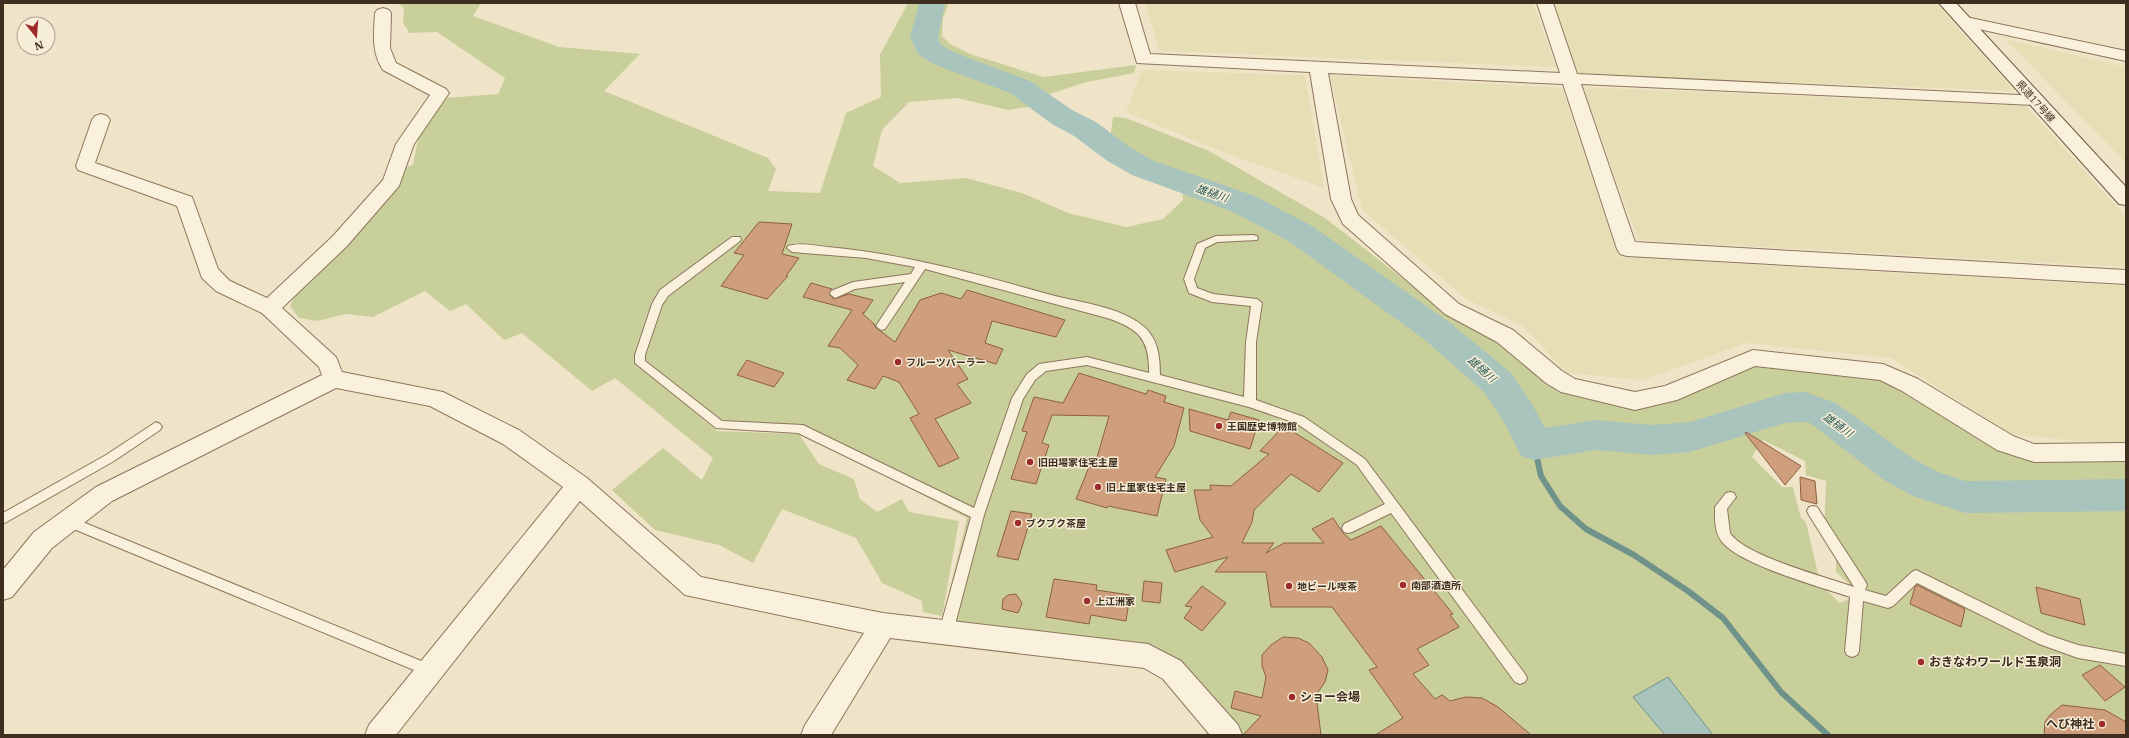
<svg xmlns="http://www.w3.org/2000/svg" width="2129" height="738" font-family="'IBM Plex Serif','Noto Sans JP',serif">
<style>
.farmland{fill:#e6deb5}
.green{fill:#c9cf9b;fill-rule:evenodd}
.water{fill:#a9c4bc;stroke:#6f938a}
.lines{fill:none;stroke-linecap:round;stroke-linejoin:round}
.stream{stroke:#6f938a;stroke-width:6}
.river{fill:#a9c4bc;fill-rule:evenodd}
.building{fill:#cf9f7d;stroke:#8d5f41}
.lane-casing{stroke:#8d765c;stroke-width:2}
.street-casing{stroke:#8d765c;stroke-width:2}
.secondary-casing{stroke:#6f573f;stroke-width:2}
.lane{fill:#faf1dc;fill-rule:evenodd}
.street{fill:#faf1dc;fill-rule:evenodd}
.secondary{fill:#faf1dc;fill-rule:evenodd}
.poi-dot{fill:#9e2a2b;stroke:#f7eed8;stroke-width:1.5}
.labels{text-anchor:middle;stroke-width:3;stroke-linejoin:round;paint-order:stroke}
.street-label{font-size:10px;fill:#3d2e20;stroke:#f7eed8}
.poi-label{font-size:10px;font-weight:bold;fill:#3d2e20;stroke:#f7eed8;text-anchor:start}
.water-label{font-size:11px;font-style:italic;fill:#2f5d5a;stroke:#f7eed8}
.near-poi-label{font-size:12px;font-weight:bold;fill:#3d2e20;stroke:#f7eed8;text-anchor:start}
</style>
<rect width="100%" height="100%" fill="#f0e4c8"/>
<!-- farmland -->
<path class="farmland" d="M 1145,3 L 1533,3 L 1556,67 L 1160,51 Z
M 1553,3 L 1936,3 L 2014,91 L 1578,74 Z
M 2005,39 L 2126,67 L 2126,163 Z
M 1142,70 L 1305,75 L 1324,188 L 1223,152 L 1126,112 Z
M 1330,75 L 1562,88 L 1618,257 L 2126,286 L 2126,443 L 2075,441 L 2011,434 L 1891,358 L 1746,343 L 1643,380 L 1567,373 L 1523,326 L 1466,299 L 1362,210 Z
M 1583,87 L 2026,106 L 2126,217 L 2126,267 L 1638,240 Z"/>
<!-- green -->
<path class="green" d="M 398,3 L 481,3 L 473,16 L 559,47 L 640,54 L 604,91 L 768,158 L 776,169 L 768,191 L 820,193 L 846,113 L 881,97 L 880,55 L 908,3 L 949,3 L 943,18 L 942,36 L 950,44 L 970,54 L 1043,77 L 1136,65 L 1134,73 L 1087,82 L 1049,94 L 1034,106 L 1008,110 L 957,98 L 909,102 L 882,130 L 873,166 L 900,183 L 966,178 L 1022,193 L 1068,213 L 1126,227 L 1163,219 L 1183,200 L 1182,190 L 1141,178 L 1110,139 L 1113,117 L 1126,118 L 1209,151 L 1325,218 L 1458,321 L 1498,343 L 1551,386 L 1676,399 L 1755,366 L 1888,379 L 1998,445 L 2037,463 L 2126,460 L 2126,735 L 1234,735 L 1167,656 L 942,623 L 967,518 L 798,431 L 717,428 L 683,402 L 717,431 L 799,434 L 819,464 L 854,479 L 860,499 L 877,512 L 902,499 L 909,512 L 959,521 L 942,616 L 923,612 L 922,601 L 882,583 L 856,538 L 782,509 L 753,563 L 719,545 L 655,530 L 612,490 L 663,448 L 702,480 L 713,458 L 615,378 L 592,391 L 522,333 L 504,340 L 466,304 L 450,311 L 425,291 L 373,317 L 346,314 L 317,321 L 299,318 L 290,306 L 298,289 L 403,168 L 413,165 L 419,135 L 446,98 L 498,94 L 505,78 L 437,32 L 409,33 L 403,22 L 404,8 ZM 1763,440 L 1805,461 L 1806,475 L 1826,481 L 1824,533 L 1836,547 L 1836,572 L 1857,591 L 1863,592 L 1840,603 L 1821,586 L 1806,522 L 1801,518 L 1793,487 L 1782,487 L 1752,457 Z"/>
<!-- water -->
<path class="water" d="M 1668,677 L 1713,735 L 1665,735 L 1633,697 Z"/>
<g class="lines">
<!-- stream -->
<path class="stream" d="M 1534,445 L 1541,476 L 1560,506 L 1586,529 L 1634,555 L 1688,591 L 1723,618 L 1781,692 L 1828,735"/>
<!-- river -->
<path class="river" d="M 919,3 L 945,3 L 938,37 L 940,44 L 953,52 L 1030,81 L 1072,110 L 1096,122 L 1128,146 L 1154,161 L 1255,196 L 1312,226 L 1449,322 L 1510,372 L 1532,404 L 1545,428 L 1596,420 L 1652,425 L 1690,422 L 1785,393 L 1805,392 L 1836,403 L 1912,458 L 1938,472 L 1966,481 L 2126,479 L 2126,511 L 1966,513 L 1913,496 L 1884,480 L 1810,423 L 1805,422 L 1785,423 L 1690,452 L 1652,455 L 1596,450 L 1534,460 L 1521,456 L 1504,422 L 1484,392 L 1425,340 L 1290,242 L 1233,212 L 1132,175 L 1106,160 L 1074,136 L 1052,124 L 1010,93 L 933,64 L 918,54 L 910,37 Z"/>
</g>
<!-- building -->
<path class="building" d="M 759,222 L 792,224 L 782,254 L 799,258 L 786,276 L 788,276 L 767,299 L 721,286 L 744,255 L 734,253 Z
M 811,283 L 832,289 L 829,294 L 834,299 L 849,294 L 873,300 L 864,313 L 862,313 L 875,325 L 875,327 L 895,342 L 920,300 L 941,293 L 961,299 L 967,290 L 1065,320 L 1056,337 L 992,321 L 985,343 L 1003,349 L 996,364 L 948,350 L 968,379 L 957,384 L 971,403 L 935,419 L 959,458 L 939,467 L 910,418 L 919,414 L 899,382 L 883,376 L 875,389 L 847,380 L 858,365 L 840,348 L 828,346 L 852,310 L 803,297 Z
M 747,360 L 763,366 L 784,373 L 774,387 L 737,375 Z
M 1079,373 L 1146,394 L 1148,390 L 1166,396 L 1164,402 L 1184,408 L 1174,446 L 1155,477 L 1166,479 L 1157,516 L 1108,506 L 1107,508 L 1076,499 L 1089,467 L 1094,468 L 1109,416 L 1052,415 L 1042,443 L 1049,445 L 1036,484 L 1011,479 L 1027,432 L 1022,431 L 1034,397 L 1063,403 Z
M 1189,409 L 1228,420 L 1231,412 L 1259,420 L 1250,449 L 1190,431 Z
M 1284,426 L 1343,463 L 1319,492 L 1291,474 L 1254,510 L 1252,522 L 1242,543 L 1274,543 L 1266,553 L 1284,543 L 1324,543 L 1312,529 L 1333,518 L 1343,533 L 1351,540 L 1381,526 L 1453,614 L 1450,615 L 1459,627 L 1417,649 L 1429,665 L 1413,674 L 1435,699 L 1442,695 L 1450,701 L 1466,697 L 1482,698 L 1498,707 L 1531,735 L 1375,735 L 1403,718 L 1369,670 L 1377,667 L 1332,607 L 1271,607 L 1266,572 L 1215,572 L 1228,557 L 1175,572 L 1166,550 L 1213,537 L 1200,520 L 1194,490 L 1211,490 L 1210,485 L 1231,486 L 1269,454 L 1260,451 Z
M 1746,432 L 1801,466 L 1785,485 L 1745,433 Z
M 1800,477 L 1815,481 L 1817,504 L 1801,500 Z
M 1011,511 L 1032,514 L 1018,560 L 997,556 Z
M 1054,579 L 1097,585 L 1096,590 L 1130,595 L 1126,621 L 1091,615 L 1089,624 L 1046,617 Z
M 1144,581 L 1162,583 L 1160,603 L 1142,601 Z
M 1917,585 L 1965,609 L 1961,627 L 1910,604 L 1915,587 Z
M 1202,586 L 1226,603 L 1202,631 L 1184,618 L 1192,607 L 1185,606 Z
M 2036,587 L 2080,599 L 2085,625 L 2041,613 Z
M 1016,594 L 1022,603 L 1018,613 L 1002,609 L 1003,599 L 1008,595 Z
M 1283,637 L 1298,638 L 1309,643 L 1322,657 L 1328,670 L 1325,682 L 1316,695 L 1321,735 L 1243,735 L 1261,716 L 1231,708 L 1235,691 L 1262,698 L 1266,677 L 1262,666 L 1262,655 L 1271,645 Z
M 2100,665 L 2125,687 L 2105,701 L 2082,675 Z
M 2062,705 L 2105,710 L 2126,722 L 2126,735 L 2044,735 L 2045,722 L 2050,715 Z"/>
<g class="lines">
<!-- lane casing -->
<g class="lane-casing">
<path id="lane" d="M 1253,235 L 1257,236 L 1258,238 L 1257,240 L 1217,242 L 1205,248 L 1194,279 L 1197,288 L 1213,294 L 1257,299 L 1262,303 L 1256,342 L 1256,400 L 1304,417 L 1365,459 L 1525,674 L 1527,678 L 1525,682 L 1520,684 L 1515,682 L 1391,513 L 1352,532 L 1348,533 L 1344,532 L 1342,528 L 1344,524 L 1385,504 L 1357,465 L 1296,423 L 1249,407 L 1087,365 L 1046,371 L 1035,380 L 1023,399 L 984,515 L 953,632 L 951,636 L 946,638 L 941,636 L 939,632 L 971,517 L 798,433 L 716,428 L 635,363 L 635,355 L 652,304 L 660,290 L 732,237 L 740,237 L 741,239 L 740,241 L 668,296 L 662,305 L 645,355 L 645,361 L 722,421 L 803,425 L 974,508 L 1012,398 L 1027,374 L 1039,364 L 1087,357 L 1149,373 C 1150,339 1138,328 1107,318 L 925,269 L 885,329 L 881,330 L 876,326 L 905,282 L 855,289 L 835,298 L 830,294 L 831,291 L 853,282 L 911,274 L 915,267 L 866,258 L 792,252 L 787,248 L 788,246 C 800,242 816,246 828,247 C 905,254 980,275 1055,296 C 1083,303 1120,307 1143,326 C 1158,338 1160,357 1160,375 L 1244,397 L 1246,342 L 1251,306 L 1212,302 L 1189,293 L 1184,279 L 1197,244 L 1216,236 Z
M 156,422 L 160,424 L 162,427 L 160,430 L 114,461 L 3,524 L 3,513 L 106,455 Z
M 1730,492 L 1734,493 L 1736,497 L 1727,509 L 1730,533 C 1745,556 1826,577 1854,587 L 1809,515 L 1807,511 L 1809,507 L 1813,506 L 1817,507 L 1865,581 L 1867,585 L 1865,590 L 1886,596 L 1912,572 L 1916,570 L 2048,635 L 2078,645 L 2126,654 L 2126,666 L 2078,658 L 2039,644 L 1917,583 L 1893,606 L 1888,608 L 1863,601 L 1859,651 L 1857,655 L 1852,657 L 1847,655 L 1845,651 L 1850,597 C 1820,587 1742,565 1723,543 C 1714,533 1715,519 1715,507 L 1726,493 Z
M 68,516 L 436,667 L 438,671 L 436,675 L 431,677 L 426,675 L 64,525 L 62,521 L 64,517 Z"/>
</g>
<!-- street casing -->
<g class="street-casing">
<path id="street" d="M 1119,3 L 1135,3 L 1150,54 L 1560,73 L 1537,3 L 1553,3 L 1577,74 L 2041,96 L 2044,100 L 2041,104 L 2035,105 L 1581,84 L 1635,242 L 2126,270 L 2126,284 L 1627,256 L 1620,254 L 1617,249 L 1563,84 L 1328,73 L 1351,199 L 1358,215 L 1459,304 L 1513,330 L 1562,371 L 1575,379 L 1635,392 L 1665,386 L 1753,350 L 1883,364 L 1918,379 L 2013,436 L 2034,444 L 2126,443 L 2126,461 L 2034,462 L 1997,450 L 1902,391 L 1880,380 L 1755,366 L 1677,400 L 1635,410 L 1561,392 L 1546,383 L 1497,342 L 1445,314 L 1343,224 L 1331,199 L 1310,72 L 1137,63 Z
M 383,8 L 389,10 L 391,13 L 390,48 L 396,63 L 446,89 L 449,93 L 414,144 L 399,186 L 347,246 L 282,308 L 336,357 L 342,372 L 443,392 L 519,430 L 587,478 L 701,577 L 883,613 L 1148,644 L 1181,661 L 1238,725 L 1242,735 L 1210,735 L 1163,679 L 1144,668 L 890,638 L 831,735 L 801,735 L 805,725 L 864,633 L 685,595 L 580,501 L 396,735 L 365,735 L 369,725 L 563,487 L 503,444 L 430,406 L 336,388 L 112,501 L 52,548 L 12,597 L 3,600 L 3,570 L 34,532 L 96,487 L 322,375 L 319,367 L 262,313 L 216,291 L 202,278 L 177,206 L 78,170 L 76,166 L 92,120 L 95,116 L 101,114 L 107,116 L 110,120 L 95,163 L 192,197 L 218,269 L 230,281 L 267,298 L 333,236 L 383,180 L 396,144 L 430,95 L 383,70 C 371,52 374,33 375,13 L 377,10 Z
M 1966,17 L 2126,51 L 2126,61 L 1960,25 L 1958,22 L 1960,19 Z"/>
</g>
<!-- secondary casing -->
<g class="secondary-casing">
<path id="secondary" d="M 1939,3 L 1956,3 L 2126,187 L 2126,205 L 2119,204 Z"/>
</g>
<!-- lane -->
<use href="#lane" class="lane"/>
<!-- street -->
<use href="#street" class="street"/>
<!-- secondary -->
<use href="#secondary" class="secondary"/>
</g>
<!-- markers -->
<g class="poi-dot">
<circle cx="898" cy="362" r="4"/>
<circle cx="1219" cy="426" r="4"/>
<circle cx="1030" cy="462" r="4"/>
<circle cx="1098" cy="487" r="4"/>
<circle cx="1018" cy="523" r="4"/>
<circle cx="1403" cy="585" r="4"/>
<circle cx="1289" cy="586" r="4"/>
<circle cx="1087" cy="601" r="4"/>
<circle cx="1921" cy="662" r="4"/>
<circle cx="1292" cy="697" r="4"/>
<circle cx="2102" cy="724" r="4"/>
</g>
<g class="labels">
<!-- street labels -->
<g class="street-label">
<text transform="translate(2036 101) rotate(48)" y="4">県道17号線</text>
</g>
<!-- poi labels -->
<g class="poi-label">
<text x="906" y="366">フルーツパーラー</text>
<text x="1227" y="430">王国歴史博物館</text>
<text x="1038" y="466">旧田場家住宅主屋</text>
<text x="1106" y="491">旧上里家住宅主屋</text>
<text x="1026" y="527">ブクブク茶屋</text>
<text x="1411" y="589">南部酒造所</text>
<text x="1297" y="590">地ビール喫茶</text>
<text x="1095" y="605">上江洲家</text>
</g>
<!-- water labels -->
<g class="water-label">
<text transform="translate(1212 193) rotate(19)" y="4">雄樋川</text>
<text transform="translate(1482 369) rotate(41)" y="4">雄樋川</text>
<text transform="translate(1838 425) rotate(35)" y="4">雄樋川</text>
</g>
<!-- near-poi labels -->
<g class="near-poi-label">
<text x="1929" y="666">おきなわワールド玉泉洞</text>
<text x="1300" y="701">ショー会場</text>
<text x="2094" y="728" text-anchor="end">へび神社</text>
</g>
</g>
<!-- border -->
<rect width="2129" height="738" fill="none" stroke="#3d2e20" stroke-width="8"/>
<!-- north arrow -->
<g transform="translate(36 36) rotate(163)"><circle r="19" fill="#f7eed8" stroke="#ada18e"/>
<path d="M0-3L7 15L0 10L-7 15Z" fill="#9e2a2b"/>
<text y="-6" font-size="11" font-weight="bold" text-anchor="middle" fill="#3d2e20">N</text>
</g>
</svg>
